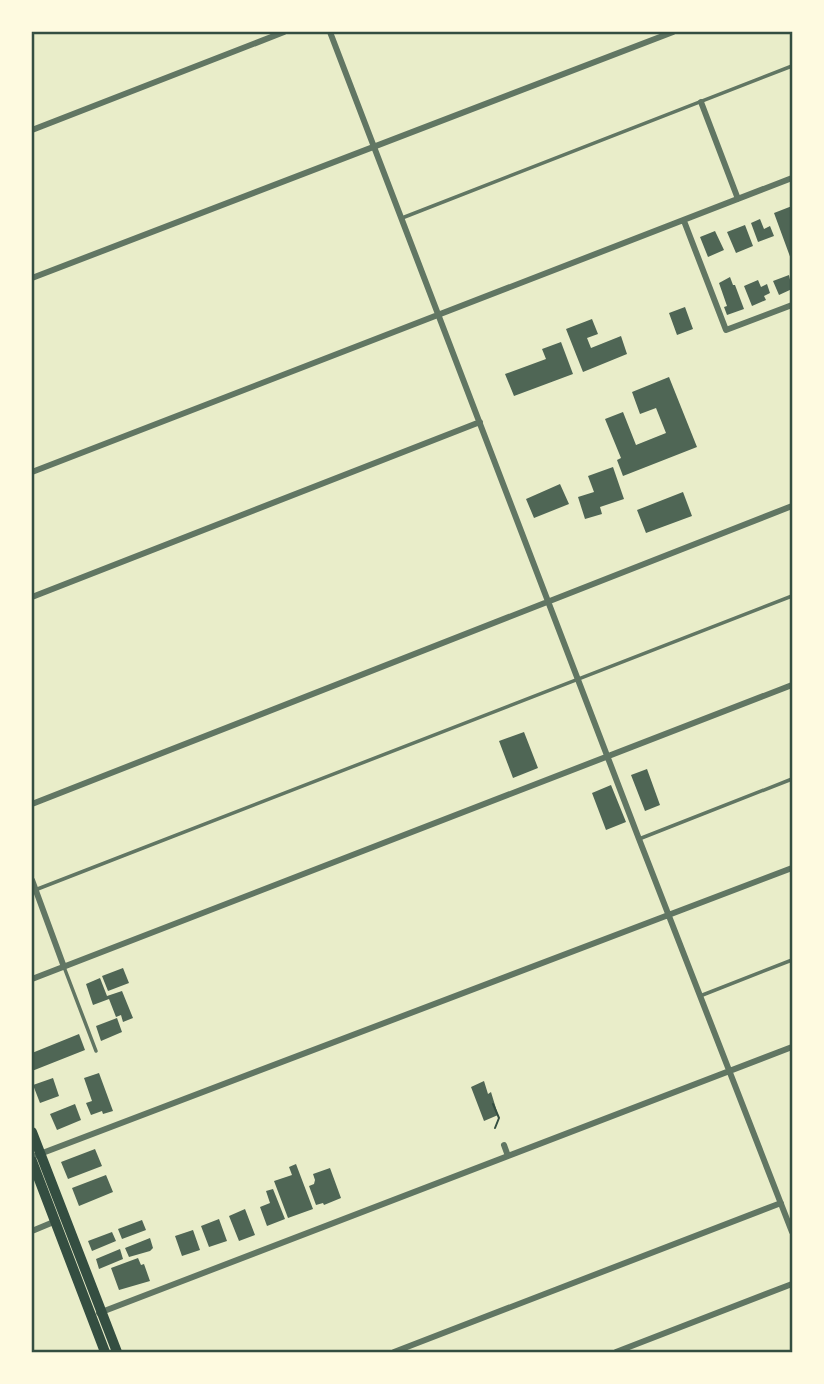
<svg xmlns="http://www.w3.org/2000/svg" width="824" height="1384" font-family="Karla,sans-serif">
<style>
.building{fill:#4f6655}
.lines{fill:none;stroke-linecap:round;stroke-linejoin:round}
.path{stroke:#344e41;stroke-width:2}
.service{stroke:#617663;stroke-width:3.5}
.minor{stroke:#617663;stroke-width:6}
.primary{stroke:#344e41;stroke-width:10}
.neatline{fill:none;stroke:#344e41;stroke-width:2.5}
</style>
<rect width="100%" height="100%" fill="#e9edc9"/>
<!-- building -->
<path class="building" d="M 792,206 L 792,262 L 774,213 Z
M 760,219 L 764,229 L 770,226 L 774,236 L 758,242 L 751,223 Z
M 745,225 L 753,246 L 736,253 L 727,232 Z
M 715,231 L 724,250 L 708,257 L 700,237 Z
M 789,275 L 792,289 L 779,295 L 773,281 Z
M 730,277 L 733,285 L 735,285 L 744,309 L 727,315 L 724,307 L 727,306 L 719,283 Z
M 758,280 L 761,287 L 767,284 L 770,293 L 764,296 L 766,300 L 752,306 L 744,286 Z
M 685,307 L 693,329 L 677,335 L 669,313 Z
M 592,319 L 598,334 L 587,338 L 591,348 L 621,336 L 627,354 L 583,372 L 566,329 Z
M 561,342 L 573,374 L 514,396 L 505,374 L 546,359 L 542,349 Z
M 669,377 L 697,447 L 623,476 L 617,460 L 621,458 L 605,419 L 623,412 L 636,445 L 666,433 L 656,408 L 640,414 L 632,392 Z
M 613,467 L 624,499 L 600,507 L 602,514 L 585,519 L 578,497 L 594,492 L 588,476 Z
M 560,484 L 569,504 L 534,518 L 526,499 Z
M 683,492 L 692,516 L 646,533 L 637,510 Z
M 524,732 L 538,768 L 513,778 L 499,741 Z
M 647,769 L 660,805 L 645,811 L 631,775 Z
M 611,785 L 626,822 L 606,830 L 592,793 Z
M 123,968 L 129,983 L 108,991 L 102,976 Z
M 100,978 L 107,996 L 122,991 L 133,1018 L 123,1022 L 121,1015 L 116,1017 L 109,999 L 93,1005 L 86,984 Z
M 117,1018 L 122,1032 L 101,1041 L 96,1026 Z
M 79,1034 L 85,1050 L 32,1071 L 32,1053 Z
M 99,1073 L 113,1111 L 103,1114 L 102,1111 L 91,1115 L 86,1103 L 92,1101 L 84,1078 Z
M 53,1078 L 59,1096 L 40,1103 L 33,1085 Z
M 484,1081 L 488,1094 L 491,1092 L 498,1115 L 484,1121 L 471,1087 Z
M 75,1104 L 81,1120 L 57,1130 L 50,1114 Z
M 95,1149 L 102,1166 L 68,1179 L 61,1162 Z
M 296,1164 L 313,1209 L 288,1218 L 274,1181 L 292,1175 L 289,1167 Z
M 330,1168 L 341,1198 L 324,1205 L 323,1203 L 316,1205 L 309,1186 L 314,1184 L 315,1180 L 313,1174 Z
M 106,1175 L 113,1192 L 79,1206 L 72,1188 Z
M 273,1189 L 285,1219 L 267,1226 L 260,1207 L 270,1203 L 266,1191 Z
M 245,1209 L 255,1235 L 239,1241 L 229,1216 Z
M 219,1219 L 227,1241 L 209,1247 L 201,1226 Z
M 142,1220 L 146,1230 L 122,1239 L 118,1229 Z
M 193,1230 L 200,1250 L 182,1256 L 175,1236 Z
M 112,1232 L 116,1241 L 92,1251 L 88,1241 Z
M 150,1238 L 153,1248 L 150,1251 L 129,1257 L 125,1248 Z
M 120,1249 L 123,1259 L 99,1269 L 96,1259 Z
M 138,1258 L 141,1265 L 144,1264 L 150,1281 L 119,1290 L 111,1268 Z"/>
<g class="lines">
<!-- path -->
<path class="path" d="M 493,1104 L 499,1118 L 495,1128"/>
<!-- service -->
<path class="service" d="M 402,218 L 792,66
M 639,839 L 792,779
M 35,890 L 792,596
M 64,967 L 96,1051
M 700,996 L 792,960"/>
<!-- minor -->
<path class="minor" d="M 330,32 L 639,839 L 792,1232
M 701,102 L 738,199
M 32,130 L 284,32
M 684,221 L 726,330 L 792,305
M 32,278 L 673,32
M 32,472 L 792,178
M 32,597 L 480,422
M 32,804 L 792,506
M 32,880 L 64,967
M 32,979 L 792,685
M 504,1145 L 508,1156
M 32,1157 L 792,868
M 32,1231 L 56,1221
M 99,1313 L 792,1047
M 394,1352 L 781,1203
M 616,1352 L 792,1284"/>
<!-- primary -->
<path class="primary" d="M 32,1132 L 117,1352
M 32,1161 L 105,1352"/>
</g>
<!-- border -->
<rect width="824" height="1384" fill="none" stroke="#fefae0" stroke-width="66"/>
<rect x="33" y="33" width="758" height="1318" class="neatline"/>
</svg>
